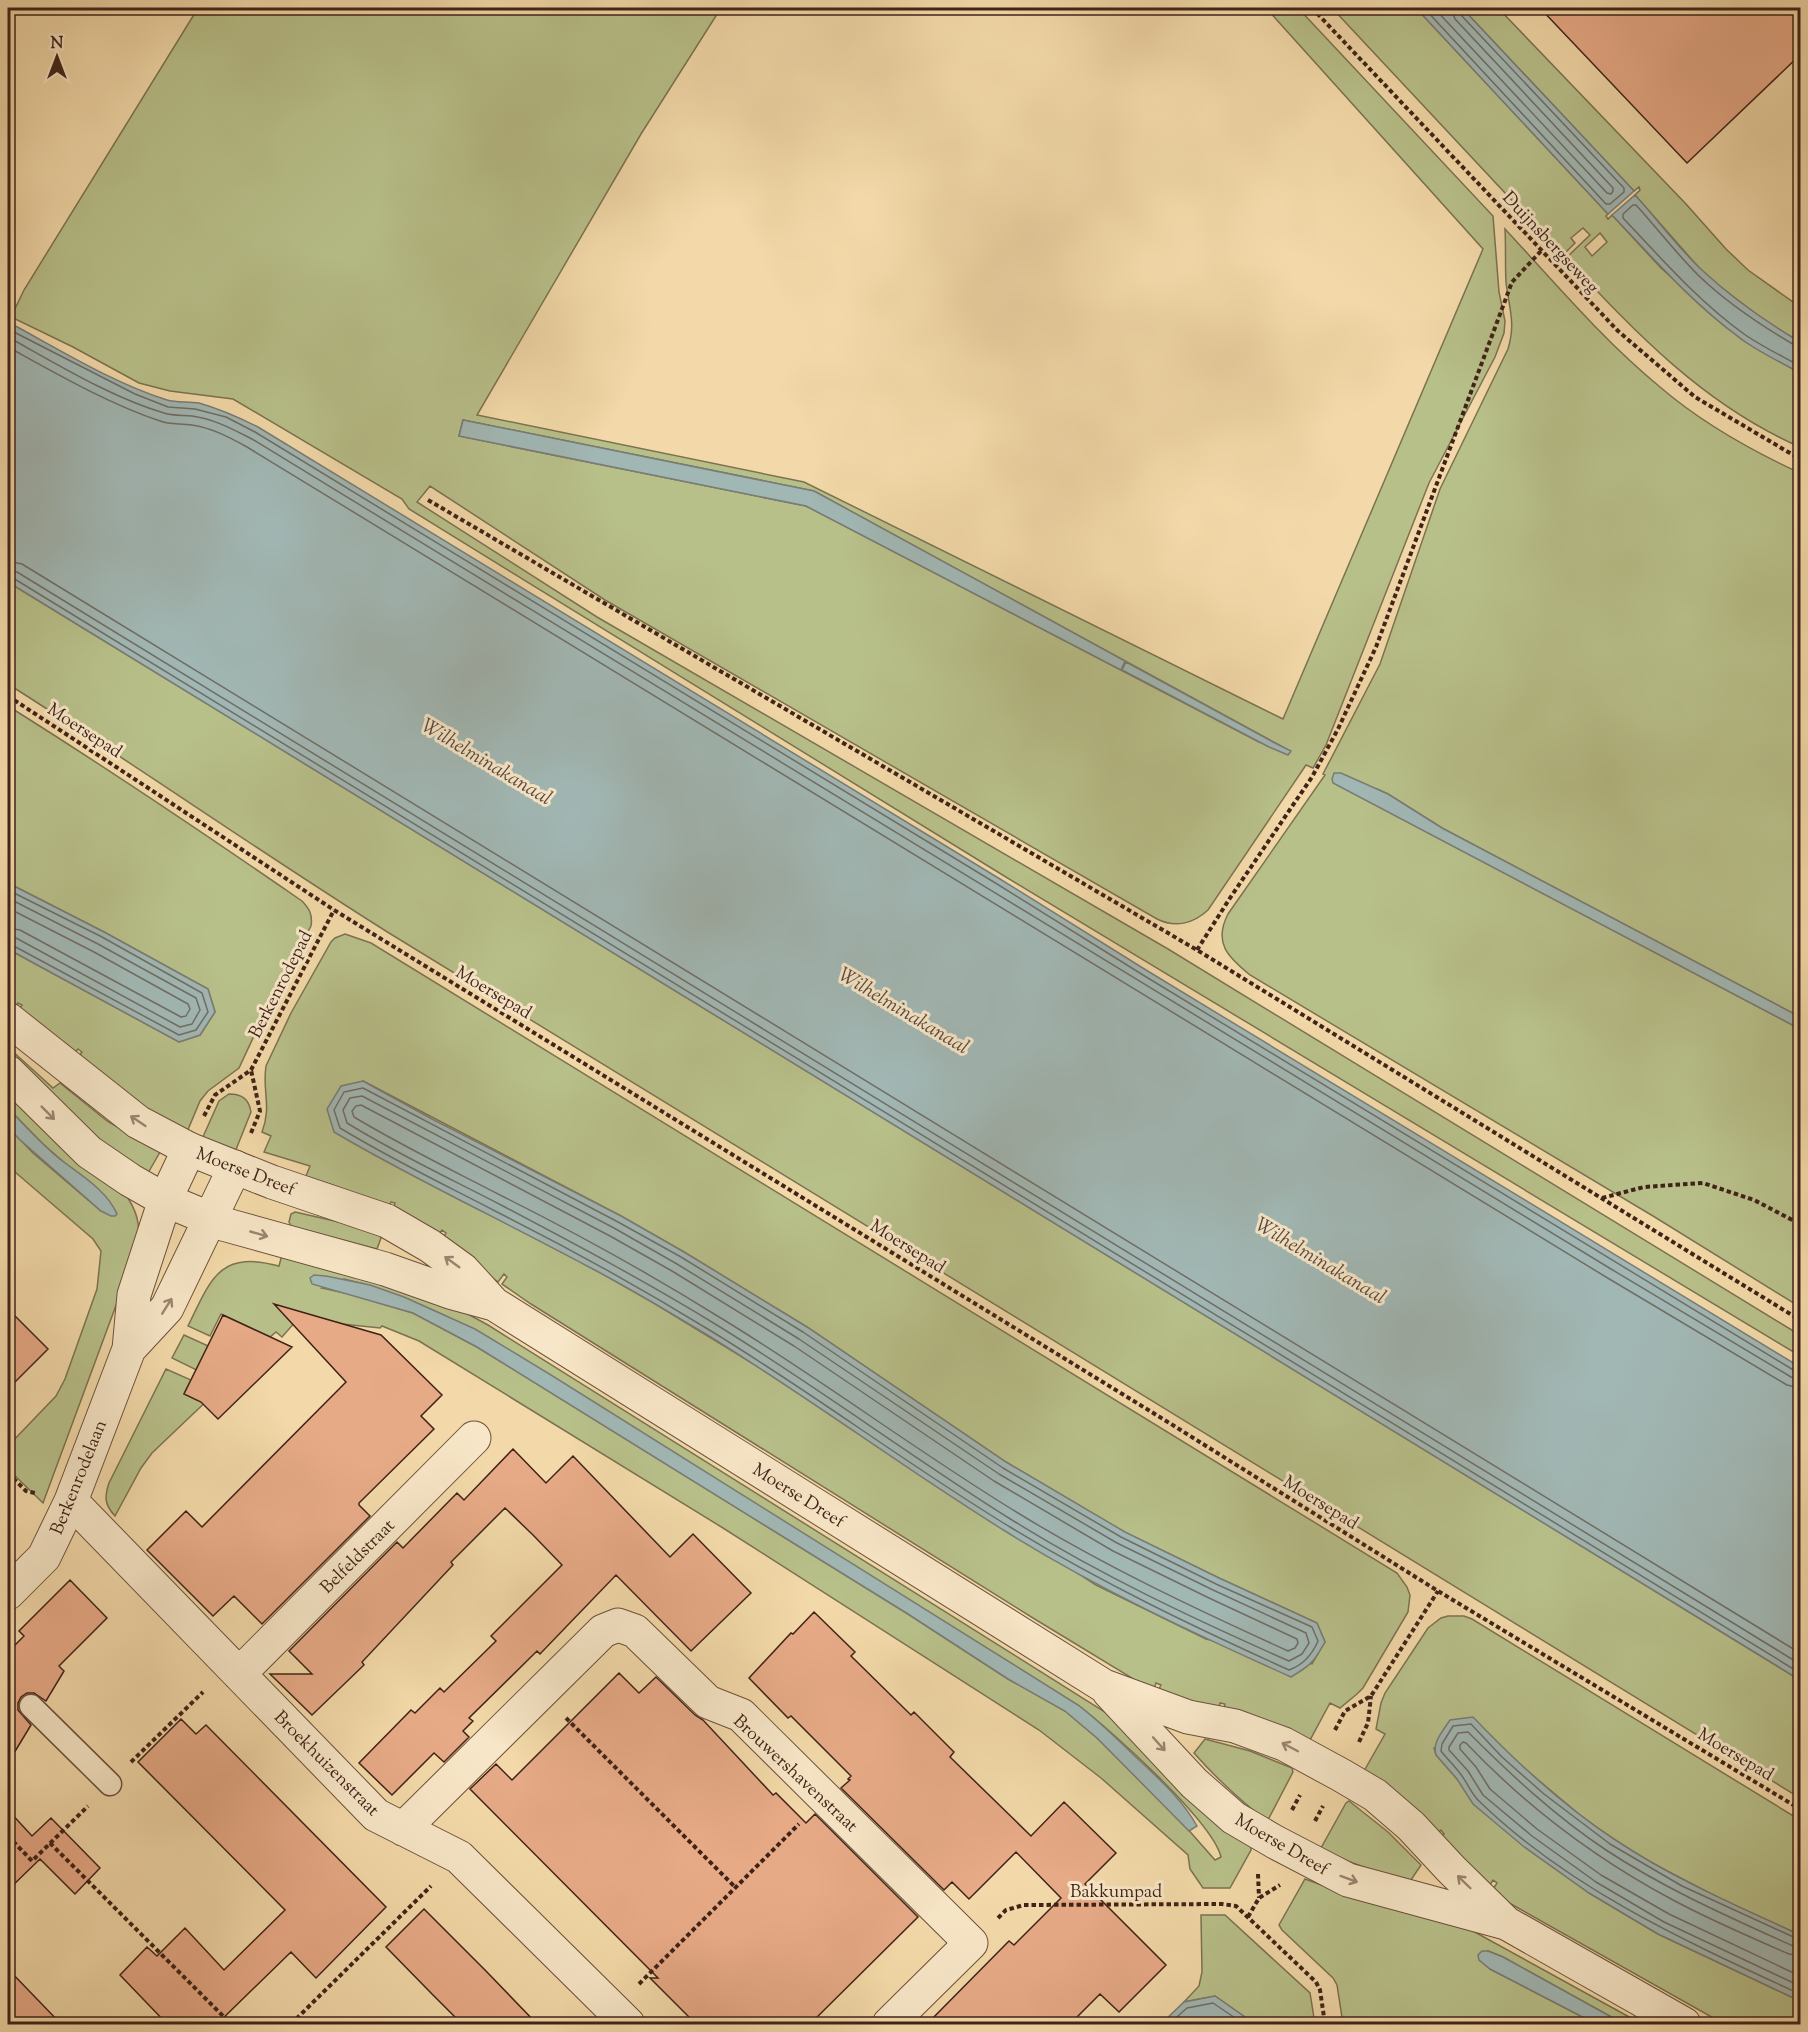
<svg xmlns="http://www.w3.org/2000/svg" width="1808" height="2032" font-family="'Sorts Mill Goudy',serif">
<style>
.green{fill:#b8c08a;stroke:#7c7251;stroke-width:1.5;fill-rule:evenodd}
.water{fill:#a1b7b4;stroke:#7a7c76;stroke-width:1.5}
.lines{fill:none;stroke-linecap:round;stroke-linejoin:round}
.shore{stroke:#706d66;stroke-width:1.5}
.building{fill:#e7aa87;stroke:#402318;stroke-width:1.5}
.service-casing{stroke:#6d503c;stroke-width:25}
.minor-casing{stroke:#6d503c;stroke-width:35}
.tertiary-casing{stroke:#6d503c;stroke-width:35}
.path{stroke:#402318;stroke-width:4;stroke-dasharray:4.5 3;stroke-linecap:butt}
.service{stroke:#f7e6c7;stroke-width:22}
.minor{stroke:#f7e6c7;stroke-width:33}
.tertiary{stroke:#f7e6c7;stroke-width:33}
.oneway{stroke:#9c8470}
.labels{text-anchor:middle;stroke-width:6;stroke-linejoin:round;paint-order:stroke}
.street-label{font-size:18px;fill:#402318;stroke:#f7e6c7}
.water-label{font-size:20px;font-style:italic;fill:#58483f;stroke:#f7e6c7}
</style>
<rect width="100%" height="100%" fill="#f3d9a9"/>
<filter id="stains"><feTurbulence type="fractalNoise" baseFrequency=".00333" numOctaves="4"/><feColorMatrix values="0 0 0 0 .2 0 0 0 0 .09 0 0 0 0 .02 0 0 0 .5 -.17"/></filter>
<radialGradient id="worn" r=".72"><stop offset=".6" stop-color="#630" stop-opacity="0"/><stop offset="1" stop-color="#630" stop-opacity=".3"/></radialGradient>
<!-- green -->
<path class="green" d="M 198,8 L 721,8 L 641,134 L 477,415 L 804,482 L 1283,719 L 1483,249 L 1266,8 L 1298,8 L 1493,216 L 1499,292 L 1505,321 L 1504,333 L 1495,357 L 1429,483 L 1326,745 L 1313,768 L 1306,765 L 1208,910 C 1193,924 1175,928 1157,919 L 605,600 L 430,486 L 417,502 L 597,617 L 1168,949 L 1800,1335 L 1800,1356 L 1001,874 L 409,509 L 402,499 L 233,399 L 170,391 L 139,383 L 73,347 L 11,317 L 24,290 ZM 463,420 L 814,491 L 1290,751 L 1259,742 L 806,506 L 459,436 Z
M 1332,8 L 1416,8 L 1608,214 L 1606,216 L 1608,219 L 1612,215 L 1661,268 L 1741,339 L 1800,373 L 1800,447 C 1704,405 1636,333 1566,258 L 1590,235 L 1583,228 L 1571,238 L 1575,243 L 1563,255 ZM 1600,233 L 1607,242 L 1592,256 L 1585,247 Z
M 1462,8 L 1498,8 L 1686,204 L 1726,249 L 1748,270 L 1800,307 L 1800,342 L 1768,323 L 1722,288 L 1701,270 L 1635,195 L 1640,190 L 1639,187 L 1634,191 Z
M 1505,229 C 1555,283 1603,340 1660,387 C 1702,423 1750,450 1800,473 L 1800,1017 L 1442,828 L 1388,794 L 1377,789 L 1334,783 L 1800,1029 L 1800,1307 L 1653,1216 L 1250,975 C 1228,957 1213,943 1228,914 L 1325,775 L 1323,774 L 1380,664 L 1440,489 L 1508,349 C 1516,323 1509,308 1506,282 C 1505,265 1506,247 1505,229 Z
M 8,582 L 1800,1680 L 1800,1798 L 389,933 C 260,852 136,765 8,684 Z
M 8,706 C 107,768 205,834 302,901 C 309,908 313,915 311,926 L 275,991 L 239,1068 L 208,1091 L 200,1101 L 187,1132 L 183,1134 L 76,1059 L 82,1052 L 78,1049 L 72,1056 L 17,1013 L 22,1005 L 18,1003 L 13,1010 L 8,1006 L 8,949 L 179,1042 L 200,1035 L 215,1012 L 208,989 L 104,932 L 8,883 Z
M 345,934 L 371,943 L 1397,1573 L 1407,1587 L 1410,1595 L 1408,1612 L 1363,1688 L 1357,1694 L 1340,1708 L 1330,1703 L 1310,1740 L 1223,1713 L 1225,1704 L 1220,1703 L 1218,1712 L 1157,1693 L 1161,1685 L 1156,1683 L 1153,1691 L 1033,1618 L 531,1304 L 502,1284 L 507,1277 L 504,1274 L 498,1282 L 441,1241 L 446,1233 L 442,1230 L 436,1238 L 392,1212 L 395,1203 L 391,1202 L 387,1210 L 338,1187 L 306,1176 L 310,1166 L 264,1152 L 271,1136 L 262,1132 C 272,1106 262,1091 266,1066 L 291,1013 L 331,942 L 335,938 ZM 363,1081 L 621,1216 L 684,1252 L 807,1327 L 1006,1462 L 1124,1532 L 1219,1578 L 1317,1623 L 1325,1642 L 1312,1664 L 1206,1639 L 1096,1585 L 773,1376 L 652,1302 L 590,1267 L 373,1154 Z
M 8,1038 L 15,1044 L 10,1049 L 53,1088 L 60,1083 L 107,1121 L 160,1152 L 148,1173 L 98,1139 L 8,1052 Z
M 8,1087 L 128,1198 C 141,1219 140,1230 135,1254 L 43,1503 L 8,1469 L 8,1446 L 56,1396 L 65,1379 L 97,1289 L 101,1251 L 93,1239 L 8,1166 L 8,1127 L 33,1153 L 101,1211 L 116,1212 L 107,1200 L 43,1144 L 8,1108 Z
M 229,1094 C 242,1094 249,1099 251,1112 L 235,1152 L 202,1139 L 219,1101 Z
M 295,1212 L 370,1229 L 382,1235 L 377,1249 L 291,1226 L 289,1222 L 291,1214 Z
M 283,1251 L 466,1313 L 488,1325 L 1105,1712 L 1251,1846 L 1251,1850 L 1230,1888 L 1203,1888 L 1190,1869 L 1188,1855 L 1101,1778 L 1039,1730 L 723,1528 L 419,1341 L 382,1326 L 380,1328 L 342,1324 L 303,1313 L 282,1337 L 276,1332 L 270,1337 L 221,1314 L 210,1336 L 188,1326 C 211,1279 219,1250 279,1266 ZM 344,1279 C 396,1291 444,1314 491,1339 L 1078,1705 C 1110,1729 1213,1822 1221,1857 L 1215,1860 L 1170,1809 L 1097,1738 L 1065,1711 L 1008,1679 L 908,1614 L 477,1347 L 413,1313 L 349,1294 L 322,1288 Z
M 184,1335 L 241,1361 L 215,1393 L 152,1453 L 141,1468 L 115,1516 C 105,1505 104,1498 109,1483 L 166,1369 L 191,1380 L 184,1394 L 197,1400 L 209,1376 L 172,1358 Z
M 1448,1616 L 1464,1616 L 1472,1619 L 1800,1820 L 1800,1935 L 1721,1899 L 1648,1861 L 1613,1839 L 1580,1815 L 1506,1753 L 1434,1748 L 1436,1755 L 1457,1779 L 1589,1893 L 1658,1934 L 1800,2001 L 1800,2024 L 1724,2024 L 1511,1904 L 1492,1891 L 1497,1883 L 1493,1880 L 1488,1888 L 1437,1840 L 1444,1834 L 1441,1830 L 1434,1836 L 1364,1771 L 1385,1734 L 1376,1729 L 1381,1703 L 1385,1693 L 1428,1628 L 1441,1618 Z
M 1205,1739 L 1250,1751 L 1292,1768 L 1293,1772 L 1269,1818 L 1264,1819 C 1239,1799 1215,1777 1194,1753 Z
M 1349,1801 L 1388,1832 L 1421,1865 L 1411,1880 C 1378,1872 1351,1865 1321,1848 L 1346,1803 Z
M 1305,1879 L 1333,1889 L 1462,1925 L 1642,2024 L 1624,2024 L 1503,1957 L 1488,1951 L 1490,1969 L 1596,2024 L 1343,2024 L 1337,1985 L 1333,1978 L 1282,1930 L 1279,1925 Z
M 1201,1915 L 1225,1915 L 1310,1993 L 1315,2024 L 1255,2024 L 1215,1996 L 1184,2002 L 1199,1986 L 1202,1972 Z"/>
<!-- water -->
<path class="water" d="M 1416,8 L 1462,8 L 1634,191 L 1608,214 Z
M 1635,195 C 1658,220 1678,248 1703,271 C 1733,299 1765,321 1800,342 L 1800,373 C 1781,362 1758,352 1740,338 C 1692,303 1653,258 1612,215 Z
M 10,323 C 60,350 113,383 167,400 C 177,403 188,401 199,403 C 220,409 238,417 258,427 L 1000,879 L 1146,970 L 1800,1367 L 1800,1680 L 8,582 L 8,326 Z
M 463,420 L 814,491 L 1125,661 L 1121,670 L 806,506 L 459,436 Z
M 1126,662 L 1273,742 L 1291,751 L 1288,755 L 1269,747 L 1122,670 Z
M 1334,773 L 1341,773 L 1388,794 L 1442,828 L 1800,1017 L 1800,1029 L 1333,783 L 1332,779 Z
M 8,883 L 104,932 L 208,989 L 215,1012 L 200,1035 L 179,1042 L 8,949 Z
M 363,1081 L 432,1119 L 621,1216 L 684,1252 L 807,1327 L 1006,1462 L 1125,1532 L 1219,1578 L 1317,1623 L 1325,1642 C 1313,1663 1311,1665 1291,1677 C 1193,1633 1096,1588 1005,1531 C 905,1469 810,1398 709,1336 C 669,1312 630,1288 589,1267 C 504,1221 417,1181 334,1132 L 327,1109 L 341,1086 Z
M 8,1108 C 23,1124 38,1140 55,1155 C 75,1172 106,1188 117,1214 L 115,1216 L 111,1216 L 101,1211 L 19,1139 L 8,1127 Z
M 314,1275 L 326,1276 L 370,1285 L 404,1297 L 475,1329 L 551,1375 L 1078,1705 C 1099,1721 1118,1740 1138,1759 C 1160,1780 1182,1799 1197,1826 L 1189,1831 L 1097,1738 L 1065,1711 L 1008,1679 L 908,1614 L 477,1347 L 413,1313 L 312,1284 L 310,1278 Z
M 1473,1717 C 1516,1762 1562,1805 1614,1839 C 1672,1878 1737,1906 1800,1935 L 1800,2001 L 1658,1934 L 1589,1893 L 1523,1846 L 1473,1804 L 1457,1779 L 1436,1755 C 1432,1742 1443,1731 1450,1720 Z
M 1482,1951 L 1488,1951 L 1503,1957 L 1624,2024 L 1596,2024 L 1490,1969 L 1479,1960 L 1478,1955 Z
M 1215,1996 L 1255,2024 L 1161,2024 L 1184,2002 Z"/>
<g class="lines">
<!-- shore -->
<path class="shore" d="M 1424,8 L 1606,204 L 1610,204 L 1624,192 L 1624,188 L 1460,14 L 1458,8
M 1434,8 L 1607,193 L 1611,194 L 1613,191 L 1613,188 L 1455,19 L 1451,8
M 8,329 L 135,394 L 168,407 L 195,409 L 226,417 L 255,432 L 997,884 L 1143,975 L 1795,1371 L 1800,1372
M 8,337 C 55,363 112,398 164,413 C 173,416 183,415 192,416 C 214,419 232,429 252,439 L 1611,1269 L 1791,1377 L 1800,1379
M 1800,346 L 1796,346 C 1760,325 1727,303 1698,275 C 1676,253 1657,228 1636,205 L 1633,205 L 1623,214 L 1623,218 C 1661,258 1698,301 1744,334 C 1761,346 1782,356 1800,366
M 8,347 C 57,374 107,403 160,421 C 170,425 181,423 192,425 C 212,428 229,437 247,447 L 1606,1277 L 1787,1385 L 1800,1388
M 8,561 L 22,564 L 1800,1653
M 8,570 L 17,572 L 1800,1664
M 8,577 L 13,578 L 1800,1673
M 8,890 L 102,937 L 202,993 L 208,1012 L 196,1030 L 179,1035 L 12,945 L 8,944
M 8,898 L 98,944 L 196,998 L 200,1010 L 192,1024 L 180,1027 L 16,938 L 8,937
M 8,908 L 94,952 L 188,1004 L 190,1009 L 186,1016 L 181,1017 L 20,930 L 8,928
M 363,1088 L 618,1222 L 681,1257 L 803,1332 L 1003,1468 L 1121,1537 L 1216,1584 L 1312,1627 L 1318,1641 C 1312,1655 1303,1665 1289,1670 C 1194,1627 1100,1582 1010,1527 C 908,1465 813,1393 711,1331 C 641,1288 569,1248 495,1211 C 443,1184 391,1159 340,1128 L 334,1110 L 344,1092 Z
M 362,1096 L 614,1228 L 677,1264 L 799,1339 L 999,1474 L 1117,1543 L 1213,1590 L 1306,1633 L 1309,1643 L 1302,1654 L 1289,1661 C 1194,1619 1100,1575 1012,1520 C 913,1458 819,1388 720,1327 C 649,1283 575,1244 501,1205 C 449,1178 397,1154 347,1123 L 343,1110 L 350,1098 Z
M 361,1105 L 610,1236 L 672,1271 L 794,1346 L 994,1481 L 1113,1551 L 1209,1598 L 1297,1639 L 1298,1643 L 1295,1648 L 1288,1651 C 1196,1609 1104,1566 1018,1513 C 918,1452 824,1381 724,1320 C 652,1275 578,1234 502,1196 C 452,1170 402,1146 354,1117 L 352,1111 L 356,1106 Z
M 1800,1940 L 1682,1886 L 1610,1844 L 1544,1794 L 1502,1757 L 1471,1724 L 1453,1726 L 1442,1744 L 1441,1751 C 1448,1760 1456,1767 1462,1776 C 1468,1784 1472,1795 1480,1802 C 1571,1890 1687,1942 1800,1994
M 1800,1947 L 1793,1946 C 1729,1917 1665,1889 1606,1850 C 1555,1816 1511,1775 1468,1732 L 1458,1733 L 1449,1747 L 1449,1750 L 1468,1771 L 1483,1795 L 1532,1836 L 1596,1882 L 1664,1922 L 1800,1986
M 1800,1956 L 1789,1954 C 1750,1937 1710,1920 1673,1900 C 1596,1859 1526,1806 1466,1743 L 1463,1742 L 1460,1745 L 1460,1749 L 1476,1767 L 1490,1789 L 1537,1829 L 1601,1875 L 1669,1914 L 1800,1976
M 1169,2024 L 1187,2008 L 1213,2003 L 1244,2024"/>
</g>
<!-- building -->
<path class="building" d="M 1540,8 L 1800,8 L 1800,55 L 1687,163 Z
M 274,1304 L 381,1335 L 442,1395 L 421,1416 L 434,1429 L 359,1503 L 359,1505 L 370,1516 L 262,1624 L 234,1596 L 213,1616 L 147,1550 L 186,1511 L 202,1527 L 346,1382 Z
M 8,1309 L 48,1349 L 8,1389 Z
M 223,1315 L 292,1347 L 218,1419 L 201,1402 L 184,1394 Z
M 513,1449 L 546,1483 L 573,1456 L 670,1557 L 693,1534 L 751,1593 L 691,1651 L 616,1575 L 540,1654 L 537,1651 L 469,1718 L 473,1721 L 463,1731 L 469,1737 L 444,1762 L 434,1753 L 392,1795 L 359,1763 L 411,1710 L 415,1713 L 440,1688 L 444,1692 L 496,1641 L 491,1636 L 562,1565 L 533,1535 L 505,1508 L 451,1562 L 453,1565 L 362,1662 L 364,1665 L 312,1715 L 270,1674 L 312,1674 L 289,1651 L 397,1542 L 403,1548 L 457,1493 L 464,1500 Z
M 70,1580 L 107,1618 L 59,1666 L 64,1671 L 46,1701 L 34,1693 L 27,1693 L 21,1697 L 18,1703 L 18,1710 L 31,1725 L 8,1763 L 8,1652 L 24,1636 L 19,1631 Z
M 814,1612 L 855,1652 L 851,1656 L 911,1715 L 914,1712 L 954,1752 L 950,1757 L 1031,1836 L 1064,1802 L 1116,1853 L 1085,1884 L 1166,1965 L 1119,2012 L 1100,1994 L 1069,2025 L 926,2025 L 1009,1941 L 1014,1945 L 1061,1898 L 1016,1852 L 969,1899 L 952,1882 L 944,1890 L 841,1788 L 850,1780 L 848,1779 L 851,1776 L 791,1716 L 788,1718 L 749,1678 L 791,1633 L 793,1634 Z
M 619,1673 L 639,1693 L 656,1677 L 695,1715 L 703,1720 L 773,1795 L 776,1793 L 806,1823 L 815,1814 L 918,1917 L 809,2025 L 697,2025 L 650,1978 L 658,1978 L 470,1789 L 496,1764 L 512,1780 Z
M 181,1719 L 196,1734 L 206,1725 L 386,1907 L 316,1978 L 291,1952 L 216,2025 L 168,2025 L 120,1975 L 147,1947 L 157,1956 L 185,1928 L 224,1970 L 285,1910 L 138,1762 Z
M 8,1810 L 32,1836 L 51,1818 L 100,1868 L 75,1894 L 40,1859 L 8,1890 Z
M 424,1909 L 485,1970 L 538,2025 L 463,2025 L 432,1994 L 386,1947 Z
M 8,1969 L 62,2025 L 8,2025 Z"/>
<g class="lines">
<!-- service casing -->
<g class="service-casing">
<path id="service" d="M 31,1706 L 110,1784"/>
</g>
<!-- minor casing -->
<g class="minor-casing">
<path id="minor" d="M 129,1349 L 167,1308 L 235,1167
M 71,1501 L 376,1815 L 459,1857 L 628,2024
M 8,1593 L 44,1557 L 71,1501 L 129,1349 L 134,1295 L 165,1200 L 189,1149
M 239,1674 L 474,1438
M 403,1829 L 603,1631 L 618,1625 L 635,1631 L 708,1702 L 741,1715 L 971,1943 L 889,2024"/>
</g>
<!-- tertiary casing -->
<g class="tertiary-casing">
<path id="tertiary" d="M 8,1019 L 138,1122 L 189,1149 L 272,1182 L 387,1221 L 430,1246 L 463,1270 L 494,1304 L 1104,1686 L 1188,1717 L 1235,1726 L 1284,1744 L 1341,1775 L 1375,1795 L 1411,1826 L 1451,1869 L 1506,1923
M 8,1072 L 89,1152 L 130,1180 L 165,1200 L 223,1224 L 385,1269 L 450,1292 L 494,1304
M 1109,1692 L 1194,1783 L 1234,1818 L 1275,1842 L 1348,1880 L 1506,1923 L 1684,2024"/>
</g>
<!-- path -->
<path class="path" d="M 1312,8 L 1618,331 L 1695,397 L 1800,459
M 428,500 L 1197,950 L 1800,1320
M 8,696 L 334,910 L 1163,1419 L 1438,1591 L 1800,1809
M 1197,950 L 1230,898 L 1312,777 L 1338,729 L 1376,647 L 1512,282 L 1541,251
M 204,1116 L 215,1095 L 251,1070 L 334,910
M 251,1133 L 260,1111 L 251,1070
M 1602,1198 L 1644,1187 L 1703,1183 L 1754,1200 L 1800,1224
M 8,1473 L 26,1491 L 35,1493
M 566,1718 L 735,1887
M 1335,1730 L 1345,1711 L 1371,1696 L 1438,1591
M 1359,1742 L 1368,1723 L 1371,1696
M 131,1762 L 203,1692
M 1292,1810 L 1300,1795
M 1315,1821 L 1323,1806
M 8,1836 L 32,1861 L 88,1806
M 50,1843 L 231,2024
M 1258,1874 L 1259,1898
M 1248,1917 L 1259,1898 L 1280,1885
M 998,1918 L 1006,1910 L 1024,1905 L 1222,1904 L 1236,1906 L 1316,1982 L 1320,1990 L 1325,2024
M 639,1984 L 799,1824
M 291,2024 L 431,1886"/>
<!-- service -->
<use href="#service" class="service"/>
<!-- minor -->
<use href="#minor" class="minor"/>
<!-- tertiary -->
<use href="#tertiary" class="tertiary"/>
</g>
<!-- one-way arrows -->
<defs><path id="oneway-shaft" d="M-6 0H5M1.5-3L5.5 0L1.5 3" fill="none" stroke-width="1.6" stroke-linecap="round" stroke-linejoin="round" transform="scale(1.5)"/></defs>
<g class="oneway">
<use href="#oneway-shaft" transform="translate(48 1113) rotate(45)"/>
<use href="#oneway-shaft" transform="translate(138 1121) rotate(-146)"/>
<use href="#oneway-shaft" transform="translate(259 1234) rotate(16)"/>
<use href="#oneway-shaft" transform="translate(452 1262) rotate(-144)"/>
<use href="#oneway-shaft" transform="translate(167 1306) rotate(-58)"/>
<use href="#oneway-shaft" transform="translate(1159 1744) rotate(48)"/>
<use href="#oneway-shaft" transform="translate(1290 1747) rotate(-152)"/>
<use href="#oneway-shaft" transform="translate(1349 1879) rotate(20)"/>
<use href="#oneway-shaft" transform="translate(1464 1882) rotate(-136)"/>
</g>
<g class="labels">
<!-- street labels -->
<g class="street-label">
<text transform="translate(1551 242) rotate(47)" y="6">Duijnsbergseweg</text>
<text transform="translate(85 730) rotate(33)" y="6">Moersepad</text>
<text transform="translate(280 984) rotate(-63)" y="6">Berkenrodepad</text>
<text transform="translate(494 992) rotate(31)" y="6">Moersepad</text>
<text transform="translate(246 1171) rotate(21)" y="6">Moerse Dreef</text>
<text transform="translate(908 1246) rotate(32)" y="6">Moersepad</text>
<text transform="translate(78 1477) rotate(-68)" y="6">Berkenrodelaan</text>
<text transform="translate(799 1495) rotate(32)" y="6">Moerse Dreef</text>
<text transform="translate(1321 1502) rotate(32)" y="6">Moersepad</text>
<text transform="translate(357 1556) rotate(-45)" y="6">Belfeldstraat</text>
<text transform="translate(1736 1754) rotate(31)" y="6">Moersepad</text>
<text transform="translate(327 1763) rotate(45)" y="6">Broekhuizenstraat</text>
<text transform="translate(796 1773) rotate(43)" y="6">Brouwershavenstraat</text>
<text transform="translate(1282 1844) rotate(30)" y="6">Moerse Dreef</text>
<text x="1116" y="1897">Bakkumpad</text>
</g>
<!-- water labels -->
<g class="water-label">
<text transform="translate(487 761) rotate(31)" y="7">Wilhelminakanaal</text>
<text transform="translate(904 1010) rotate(31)" y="7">Wilhelminakanaal</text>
<text transform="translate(1321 1260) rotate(31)" y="7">Wilhelminakanaal</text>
</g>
</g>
<!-- margin -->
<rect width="1808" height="2032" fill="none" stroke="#f3d9a9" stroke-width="30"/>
<rect x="9" y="9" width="1790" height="2014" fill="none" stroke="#402318" stroke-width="3"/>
<rect x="15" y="15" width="1778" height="2002" fill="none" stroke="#402318" stroke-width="1.5"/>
<!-- north arrow -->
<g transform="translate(57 57)" stroke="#f7e6c7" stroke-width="4.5" paint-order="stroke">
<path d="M0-4.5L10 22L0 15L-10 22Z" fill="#402318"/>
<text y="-9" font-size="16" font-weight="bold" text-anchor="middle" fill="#402318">N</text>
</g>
<rect width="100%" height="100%" filter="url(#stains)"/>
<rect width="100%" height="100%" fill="url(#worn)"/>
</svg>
